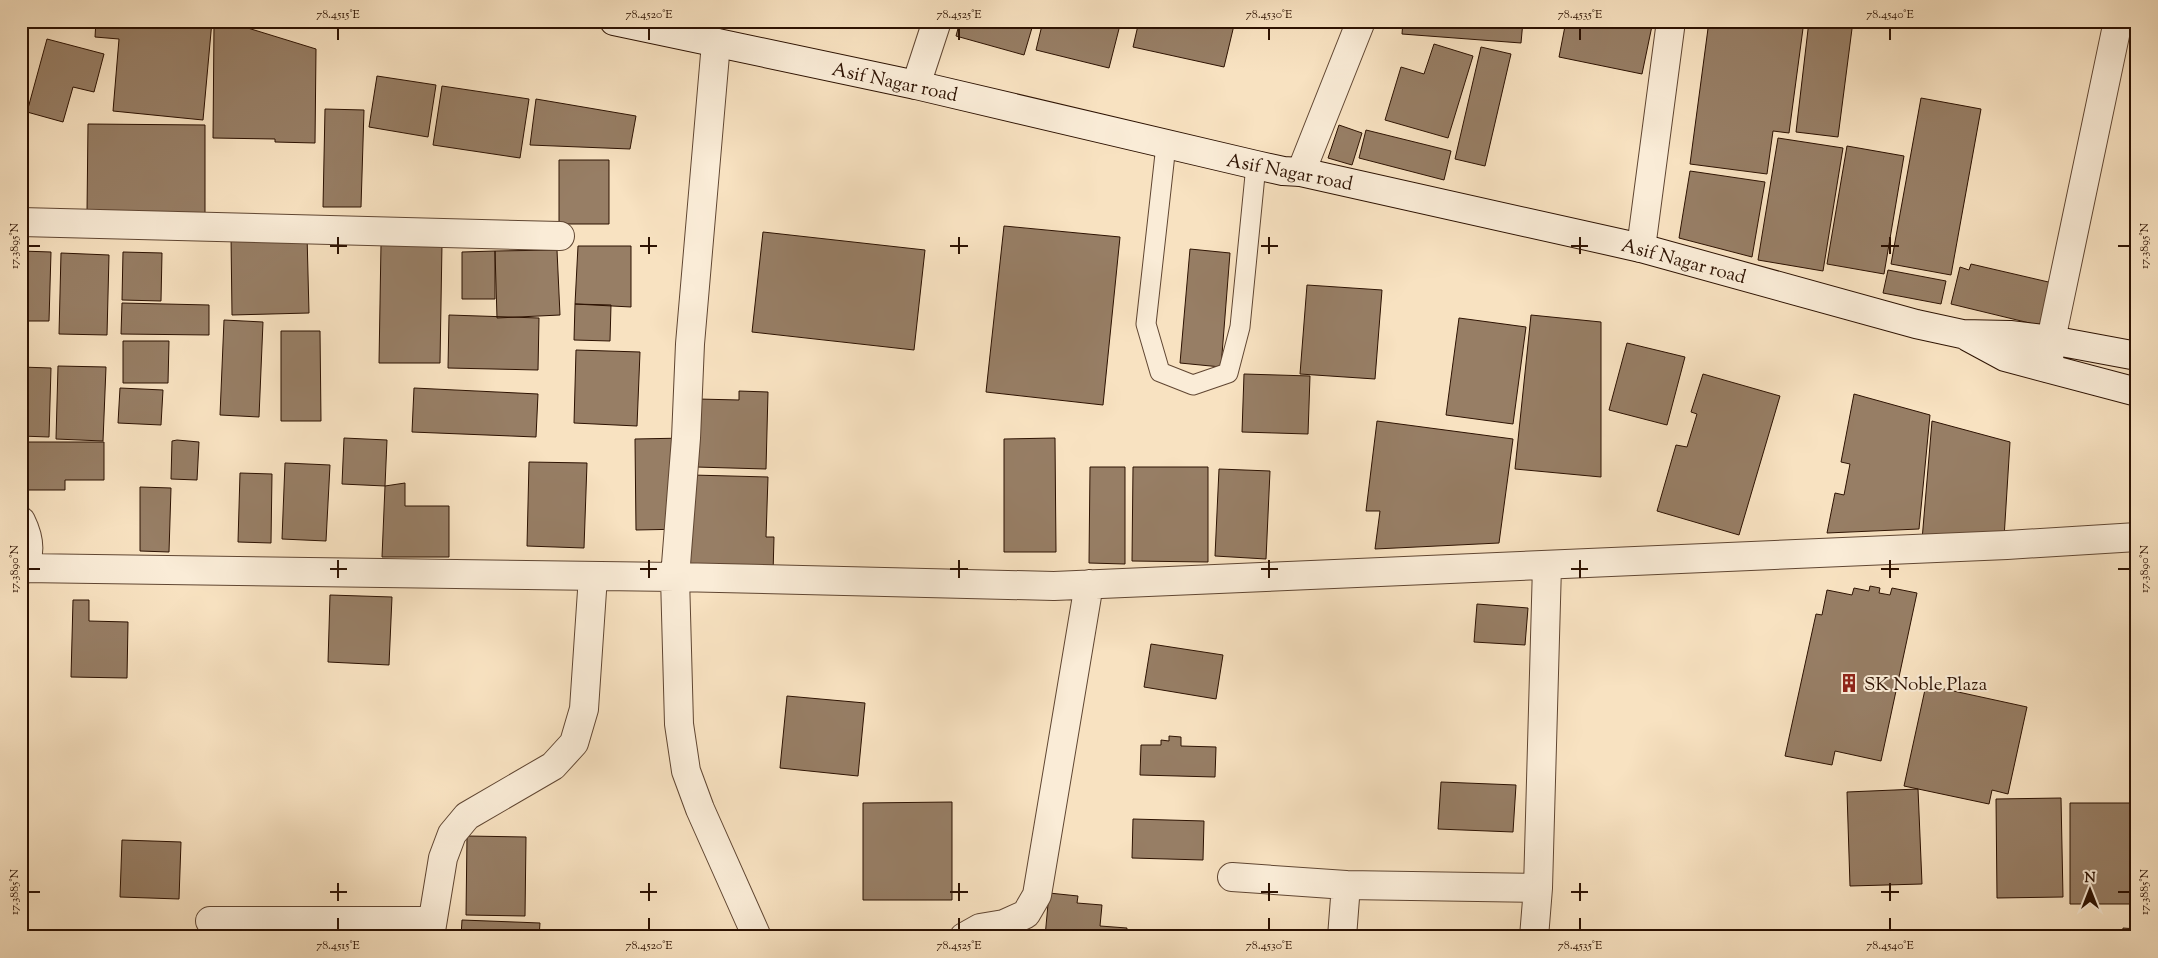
<svg xmlns="http://www.w3.org/2000/svg" width="2158" height="958" font-family="'Sorts Mill Goudy',serif">
<style>
.building{fill:#977e65;stroke:#2d1202}
.lines{fill:none;stroke-linecap:round;stroke-linejoin:round}
.lane-casing{stroke:#604632;stroke-width:21}
.street-casing{stroke:#604632;stroke-width:30}
.secondary-casing{stroke:#2d1202;stroke-width:30}
.lane{stroke:#faecd7;stroke-width:19}
.street{stroke:#faecd7;stroke-width:28}
.secondary{stroke:#faecd7;stroke-width:28}
.ticks{fill:none;stroke:#2d1202;stroke-width:2}
.labels{text-anchor:middle;stroke-width:4;stroke-linejoin:round;paint-order:stroke}
.street-label{font-size:19px;fill:#2d1202;stroke:#faecd7}
.poi-label{font-size:19px;fill:#2d1202;stroke:#faecd7;text-anchor:start}
.neatline{fill:none;stroke:#2d1202;stroke-width:2}
.ticks-label{font-size:12px;text-anchor:middle;fill:#2d1202}
</style>
<rect width="100%" height="100%" fill="#f8e2c1"/>
<filter id="stains"><feTurbulence type="fractalNoise" baseFrequency=".004" numOctaves="4"/><feColorMatrix values="0 0 0 0 .2 0 0 0 0 .09 0 0 0 0 .02 0 0 0 .5 -.17"/></filter>
<radialGradient id="worn" r=".72"><stop offset=".6" stop-color="#630" stop-opacity="0"/><stop offset="1" stop-color="#630" stop-opacity=".3"/></radialGradient>
<!-- building -->
<path class="building" d="M 96,21 L 212,21 L 203,120 L 113,111 L 119,39 L 95,37 Z
M 960,21 L 1034,21 L 1024,55 L 956,36 Z
M 1043,21 L 1121,21 L 1109,68 L 1036,50 Z
M 1139,21 L 1235,21 L 1224,67 L 1133,47 Z
M 1403,21 L 1523,21 L 1521,43 L 1402,34 Z
M 1566,21 L 1653,21 L 1642,74 L 1559,57 Z
M 1709,21 L 1804,21 L 1789,133 L 1773,131 L 1767,174 L 1690,164 Z
M 1809,21 L 1853,21 L 1838,137 L 1796,132 Z
M 214,25 L 238,25 L 316,49 L 315,143 L 275,142 L 275,139 L 213,138 Z
M 47,39 L 104,54 L 94,92 L 73,87 L 63,122 L 27,112 Z
M 1434,44 L 1473,56 L 1448,138 L 1385,120 L 1401,67 L 1424,74 Z
M 1481,47 L 1511,54 L 1485,166 L 1455,159 Z
M 377,76 L 436,85 L 428,137 L 369,127 Z
M 442,86 L 529,99 L 520,158 L 433,145 Z
M 1921,98 L 1981,109 L 1951,275 L 1891,264 Z
M 536,99 L 636,116 L 630,149 L 530,145 Z
M 325,109 L 364,110 L 361,207 L 323,207 Z
M 88,124 L 205,125 L 205,213 L 87,212 Z
M 1339,125 L 1362,133 L 1352,165 L 1328,158 Z
M 1366,130 L 1451,151 L 1444,180 L 1359,158 Z
M 1778,138 L 1843,148 L 1823,271 L 1758,260 Z
M 1847,146 L 1904,156 L 1884,274 L 1827,264 Z
M 559,160 L 609,160 L 609,224 L 559,224 Z
M 1690,171 L 1765,182 L 1752,257 L 1679,238 Z
M 1004,226 L 1120,237 L 1103,405 L 986,392 Z
M 763,232 L 925,250 L 914,350 L 752,332 Z
M 307,234 L 309,313 L 232,315 L 231,236 Z
M 381,244 L 442,244 L 440,363 L 379,363 Z
M 578,246 L 631,246 L 631,307 L 575,304 Z
M 1190,249 L 1230,253 L 1221,367 L 1180,363 Z
M 557,250 L 560,315 L 497,318 L 495,251 Z
M 21,251 L 51,252 L 49,321 L 21,321 Z
M 495,251 L 495,299 L 462,299 L 462,252 Z
M 123,252 L 162,253 L 161,301 L 122,300 Z
M 61,253 L 109,255 L 107,335 L 59,334 Z
M 1971,264 L 2057,284 L 2046,327 L 1951,304 L 1960,267 L 1969,270 Z
M 1888,270 L 1946,281 L 1941,304 L 1883,293 Z
M 1307,285 L 1382,290 L 1375,379 L 1300,374 Z
M 122,303 L 209,305 L 209,335 L 121,334 Z
M 575,304 L 611,305 L 610,341 L 574,340 Z
M 449,315 L 539,318 L 538,370 L 448,368 Z
M 1531,315 L 1601,322 L 1601,477 L 1515,469 Z
M 1459,318 L 1526,327 L 1513,424 L 1446,415 Z
M 224,320 L 263,322 L 259,417 L 220,415 Z
M 281,331 L 320,331 L 321,421 L 281,421 Z
M 123,341 L 169,341 L 168,383 L 123,383 Z
M 1627,343 L 1685,357 L 1667,425 L 1609,410 Z
M 576,350 L 640,352 L 637,426 L 574,423 Z
M 58,366 L 106,367 L 103,441 L 56,439 Z
M 21,367 L 51,368 L 49,437 L 21,436 Z
M 1244,374 L 1310,376 L 1308,434 L 1242,432 Z
M 1703,374 L 1780,396 L 1739,535 L 1657,511 L 1676,445 L 1687,447 L 1697,414 L 1691,412 Z
M 120,388 L 163,390 L 161,425 L 118,423 Z
M 414,388 L 538,394 L 536,437 L 412,432 Z
M 739,391 L 768,392 L 766,469 L 696,467 L 698,399 L 739,400 Z
M 1854,394 L 1930,415 L 1919,529 L 1827,533 L 1835,493 L 1844,495 L 1850,464 L 1841,462 Z
M 1377,421 L 1513,439 L 1499,543 L 1375,549 L 1380,511 L 1366,511 Z
M 1932,421 L 2010,442 L 2004,538 L 1922,540 Z
M 344,438 L 387,440 L 385,486 L 342,484 Z
M 686,438 L 686,529 L 636,530 L 635,439 Z
M 1055,438 L 1056,552 L 1004,552 L 1004,439 Z
M 177,440 L 199,442 L 197,480 L 171,479 L 172,441 Z
M 21,442 L 104,442 L 104,480 L 65,480 L 65,490 L 21,490 Z
M 529,462 L 587,463 L 584,548 L 527,546 Z
M 285,463 L 330,465 L 326,541 L 282,539 Z
M 1090,467 L 1125,467 L 1125,564 L 1089,563 Z
M 1133,467 L 1208,467 L 1208,562 L 1132,561 Z
M 1219,469 L 1270,471 L 1266,559 L 1215,556 Z
M 240,473 L 272,474 L 271,543 L 238,542 Z
M 692,475 L 768,477 L 766,537 L 774,537 L 773,574 L 690,571 Z
M 405,483 L 405,506 L 449,506 L 449,557 L 382,557 L 385,486 Z
M 140,487 L 171,488 L 169,552 L 140,551 Z
M 1870,586 L 1880,588 L 1879,593 L 1890,595 L 1892,588 L 1917,593 L 1881,761 L 1835,751 L 1832,765 L 1785,756 L 1816,614 L 1822,615 L 1827,590 L 1852,595 L 1854,588 L 1869,591 Z
M 330,595 L 392,597 L 389,665 L 328,662 Z
M 73,600 L 89,600 L 89,621 L 128,622 L 127,678 L 71,677 Z
M 1477,604 L 1528,608 L 1525,645 L 1474,642 Z
M 1151,644 L 1223,655 L 1216,699 L 1144,687 Z
M 1926,685 L 2027,707 L 2008,794 L 1992,790 L 1989,804 L 1904,786 Z
M 787,696 L 865,703 L 858,776 L 780,768 Z
M 1169,736 L 1181,737 L 1181,746 L 1216,747 L 1215,777 L 1140,775 L 1141,745 L 1161,745 L 1161,740 L 1169,741 Z
M 1441,782 L 1516,785 L 1513,832 L 1438,829 Z
M 1918,789 L 1922,884 L 1850,886 L 1847,792 Z
M 2061,798 L 2063,897 L 1997,898 L 1996,799 Z
M 952,802 L 952,900 L 863,900 L 863,803 Z
M 2070,803 L 2137,803 L 2137,904 L 2070,904 Z
M 1133,819 L 1204,821 L 1203,860 L 1132,858 Z
M 467,836 L 526,837 L 525,916 L 466,915 Z
M 122,840 L 181,842 L 179,899 L 120,897 Z
M 1049,893 L 1078,896 L 1077,903 L 1102,905 L 1100,926 L 1127,928 L 1126,937 L 1045,937 Z
M 462,920 L 540,923 L 539,937 L 461,937 Z
M 2123,928 L 2137,929 L 2137,937 L 2122,937 Z"/>
<g class="lines">
<!-- lane casing -->
<g class="lane-casing">
<path id="lane" d="M 1166,145 L 1146,324 L 1160,372 L 1193,385 L 1228,373 L 1240,327 L 1256,165"/>
</g>
<!-- street casing -->
<g class="street-casing">
<path id="street" d="M 716,43 L 690,344 L 686,438 L 675,577 L 679,724 L 686,771 L 700,809 L 757,937
M 916,85 L 937,21
M 1301,172 L 1361,21
M 21,222 L 560,236
M 1641,248 L 1671,21
M 2048,368 L 2051,340 L 2118,21
M 21,521 C 29,537 32,555 21,571
M 24,568 L 675,577 L 1054,586 L 2007,545 L 2137,537
M 1232,877 L 1346,885 L 1538,888
M 210,921 L 431,921
M 430,937 L 443,858 L 452,834 L 467,816 L 553,766 L 574,743 L 584,709 L 593,576
M 964,937 L 980,928 L 1004,924 L 1026,914 L 1037,895 L 1089,584
M 1342,937 L 1346,885
M 1534,937 L 1538,888 L 1547,566"/>
</g>
<!-- secondary casing -->
<g class="secondary-casing">
<path id="secondary" d="M 614,21 L 916,85 L 1256,165 L 1283,171 L 1301,172 L 1641,248 L 1916,324 L 1962,334 L 2010,335 L 2051,340 L 2137,356
M 1968,337 L 2005,357 L 2137,392"/>
</g>
<!-- lane -->
<use href="#lane" class="lane"/>
<!-- street -->
<use href="#street" class="street"/>
<!-- secondary -->
<use href="#secondary" class="secondary"/>
</g>
<!-- ticks -->
<path class="ticks" d="M 338,28 L 338,40M 649,28 L 649,40M 959,28 L 959,40M 1269,28 L 1269,40M 1580,28 L 1580,40M 1890,28 L 1890,40M 338,237 L 338,254M 649,237 L 649,254M 959,237 L 959,254M 1269,237 L 1269,254M 1580,237 L 1580,254M 1890,237 L 1890,254M 28,246 L 40,246M 330,246 L 347,246M 640,246 L 657,246M 950,246 L 968,246M 1261,246 L 1278,246M 1571,246 L 1588,246M 1881,246 L 1899,246M 2118,246 L 2130,246M 338,560 L 338,578M 649,560 L 649,578M 959,560 L 959,578M 1269,560 L 1269,578M 1580,560 L 1580,578M 1890,560 L 1890,578M 28,569 L 40,569M 330,569 L 347,569M 640,569 L 657,569M 950,569 L 968,569M 1261,569 L 1278,569M 1571,569 L 1588,569M 1881,569 L 1899,569M 2118,569 L 2130,569M 338,883 L 338,901M 649,883 L 649,901M 959,883 L 959,901M 1269,883 L 1269,901M 1580,883 L 1580,901M 1890,883 L 1890,901M 28,892 L 40,892M 330,892 L 347,892M 640,892 L 657,892M 950,892 L 968,892M 1261,892 L 1278,892M 1571,892 L 1588,892M 1881,892 L 1899,892M 2118,892 L 2130,892M 338,918 L 338,930M 649,918 L 649,930M 959,918 L 959,930M 1269,918 L 1269,930M 1580,918 L 1580,930M 1890,918 L 1890,930"/>
<!-- icons -->
<defs>
<g id="building-bare" transform="scale(1.5)"><path d="M-4-6H4V6H1V3H-1V6H-4ZM-2.5-4.3h1.7v1.8h-1.7ZM.8-4.3h1.7v1.8H.8ZM-2.5-1h1.7V.8h-1.7ZM.8-1h1.7V.8H.8Z" fill="#8f2418" stroke="#faecd7" stroke-width="2.5" paint-order="stroke"/></g>
</defs>
<g fill-rule="evenodd">
<use href="#building-bare" x="1849" y="683"/>
</g>
<g class="labels">
<!-- street labels -->
<g class="street-label">
<text transform="translate(895 81) rotate(12)" y="7">Asif Nagar road</text>
<text transform="translate(1290 171) rotate(11)" y="7">Asif Nagar road</text>
<text transform="translate(1684 260) rotate(15)" y="7">Asif Nagar road</text>
</g>
<!-- poi labels -->
<g class="poi-label">
<text x="1864" y="690">SK Noble Plaza</text>
</g>
</g>
<!-- margin -->
<rect width="2158" height="958" fill="none" stroke="#f8e2c1" stroke-width="55"/>
<!-- north arrow -->
<g transform="translate(2090 890)" stroke="#faecd7" stroke-width="4" paint-order="stroke">
<path d="M0-4L9 19L0 12L-9 19Z" fill="#2d1202"/>
<text y="-8" font-size="14" font-weight="bold" text-anchor="middle" fill="#2d1202">N</text>
</g>
<rect x="28" y="28" width="2102" height="902" class="neatline"/>
<g class="ticks-label">
<text x="338" y="18">78.4515°E</text>
<text x="649" y="18">78.4520°E</text>
<text x="959" y="18">78.4525°E</text>
<text x="1269" y="18">78.4530°E</text>
<text x="1580" y="18">78.4535°E</text>
<text x="1890" y="18">78.4540°E</text>
<text transform="translate(14 246) rotate(-90)" y="4">17.3895°N</text>
<text transform="translate(2144 246) rotate(-90)" y="4">17.3895°N</text>
<text transform="translate(14 569) rotate(-90)" y="4">17.3890°N</text>
<text transform="translate(2144 569) rotate(-90)" y="4">17.3890°N</text>
<text transform="translate(14 892) rotate(-90)" y="4">17.3885°N</text>
<text transform="translate(2144 892) rotate(-90)" y="4">17.3885°N</text>
<text x="338" y="949">78.4515°E</text>
<text x="649" y="949">78.4520°E</text>
<text x="959" y="949">78.4525°E</text>
<text x="1269" y="949">78.4530°E</text>
<text x="1580" y="949">78.4535°E</text>
<text x="1890" y="949">78.4540°E</text>
</g>
<rect width="100%" height="100%" filter="url(#stains)"/>
<rect width="100%" height="100%" fill="url(#worn)"/>
</svg>
